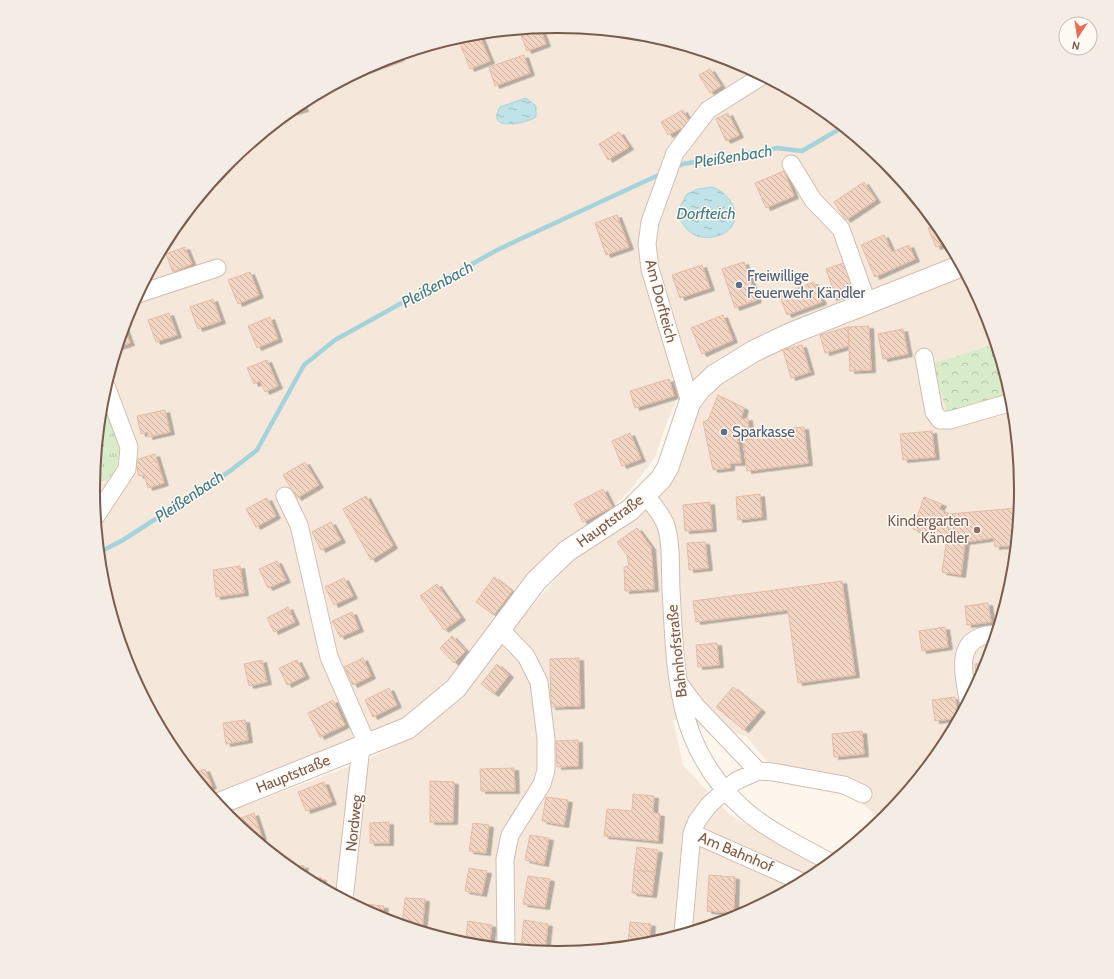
<svg xmlns="http://www.w3.org/2000/svg" width="1114" height="979" font-family="Cabin,sans-serif">
<style>
.residential{fill:#f5e8da}
.grass{fill:url(#grass-tufts)}
.forest{fill:url(#forest-crowns)}
.water{fill:url(#water-ripples);stroke:#a5d3da}
.lines{fill:none;stroke-linecap:round;stroke-linejoin:round}
.stream{stroke:#a5d3da;stroke-width:4.5}
.building{fill:url(#building-back-hatch);stroke:#e6bba3;filter:url(#shadow)}
.minor-casing{stroke:#d1beb0;stroke-width:19}
.tertiary-casing{stroke:#d1beb0;stroke-width:23}
.minor{stroke:#fff;stroke-width:17}
.tertiary{stroke:#fff;stroke-width:21}
.service-dot{fill:#5c6f8a;stroke:#fffaf3;stroke-width:1.5}
.education-dot{fill:#8d6e63;stroke:#fffaf3;stroke-width:1.5}
.labels{text-anchor:middle;stroke-width:3;stroke-linejoin:round;paint-order:stroke}
.service-label{font-size:15px;fill:#4e5e75;stroke:#fffaf3;text-anchor:start}
.street-label{font-size:15px;fill:#7a5c4d;stroke:#fffaf3}
.education-label{font-size:15px;fill:#785e54;stroke:#fffaf3;text-anchor:end}
.water-label{font-size:16px;font-style:italic;fill:#437c86;stroke:#fffaf3}
.rim{fill:none;stroke:#7a5c4d;stroke-width:2}
</style>
<defs>
<pattern id="grass-tufts" width="24" height="20" patternUnits="userSpaceOnUse"><rect width="24" height="20" fill="#d8ecc9"/><path d="M3 7l-1-3M5 7V3M7 7l1-3M15 17l-1-3M17 17v-4M19 17l1-3" fill="none" stroke="#b4c2a5"/></pattern>
<pattern id="forest-crowns" width="20" height="18" patternUnits="userSpaceOnUse"><rect width="20" height="18" fill="#d8ecc9"/><path d="M2 6a3 3 0 1 1 6 0M12 15a3 3 0 1 1 6 0" fill="none" stroke="#b4c2a5"/></pattern>
<pattern id="water-ripples" width="26" height="14" patternUnits="userSpaceOnUse"><rect width="26" height="14" fill="#bfe3e8"/><path d="M2 4q2-2 4 0t4 0M15 11q2-2 4 0t4 0" fill="none" stroke="#a0bbbe"/></pattern>
<pattern id="building-back-hatch" width="6" height="6" patternUnits="userSpaceOnUse"><rect width="6" height="6" fill="#f3d5c3"/><path d="M-1 5l2 2M0 0l6 6M5-1l2 2" fill="none" stroke="#cab0a1"/></pattern>
<filter id="shadow"><feDropShadow dx="4.5" dy="2.5" stdDeviation="0" flood-color="#0004"/></filter>
</defs>
<rect width="100%" height="100%" fill="#fdf6ec"/>
<!-- residential -->
<path class="residential" d="M 557,26 L 648,35 L 735,61 L 815,104 L 885,162 L 943,232 L 956,257 L 772,333 L 716,360 L 681,391 L 668,419 L 655,457 L 632,488 L 614,506 L 566,542 L 447,687 L 401,724 L 211,796 L 171,747 L 129,667 L 102,580 L 94,485 L 105,483 L 104,395 L 129,312 L 172,232 L 229,162 L 300,104 L 380,61 L 467,35 Z
M 964,273 L 985,312 L 1012,399 L 1020,490 L 1012,580 L 985,667 L 942,747 L 881,820 L 852,795 L 782,780 L 746,736 L 673,720 L 683,765 L 730,815 L 821,869 L 814,875 L 734,918 L 647,944 L 557,953 L 466,944 L 379,918 L 299,875 L 225,813 L 364,761 L 414,736 L 515,626 L 573,559 L 636,516 L 673,481 L 698,403 L 716,384 L 757,358 L 883,309 Z"/>
<!-- grass -->
<path class="grass" d="M 102,399 L 124,443 C 117,462 116,481 94,485 Z"/>
<!-- forest -->
<path class="forest" d="M 995,344 L 1011,399 L 949,417 L 932,364 Z"/>
<!-- water -->
<path class="water" d="M 526,98 L 536,106 L 536,117 C 525,124 485,132 500,107 Z
M 712,187 C 726,191 742,210 732,226 C 729,231 722,235 717,236 C 697,242 684,231 677,212 L 687,194 L 698,189 Z"/>
<g class="lines">
<!-- stream -->
<path class="stream" d="M 676,167 L 683,164 L 777,148 L 802,151 L 843,127
M 100,552 L 123,540 L 230,471 L 257,450 L 304,365 L 335,340 L 499,249 L 663,173"/>
</g>
<!-- building -->
<path class="building" d="M 540,28 L 546,44 L 527,51 L 519,30 Z
M 479,34 L 490,61 L 470,69 L 458,38 Z
M 399,55 L 400,58 L 354,75 L 380,61 Z
M 524,55 L 530,73 L 495,86 L 489,67 Z
M 710,69 L 721,86 L 710,93 L 699,75 Z
M 302,103 L 304,109 L 287,114 L 300,104 Z
M 683,110 L 690,124 L 668,135 L 661,122 Z
M 728,113 L 739,135 L 726,141 L 716,119 Z
M 619,132 L 629,147 L 608,160 L 599,144 Z
M 784,171 L 794,196 L 766,208 L 755,183 Z
M 864,182 L 876,200 L 846,220 L 834,202 Z
M 617,215 L 629,247 L 606,255 L 595,223 Z
M 937,225 L 948,242 L 936,247 L 928,228 Z
M 884,235 L 892,252 L 909,245 L 915,259 L 875,277 L 861,245 Z
M 185,247 L 192,264 L 173,272 L 166,254 Z
M 744,262 L 757,300 L 735,308 L 722,269 Z
M 846,262 L 856,290 L 832,298 L 828,287 L 832,286 L 826,269 Z
M 702,265 L 710,288 L 680,298 L 672,275 Z
M 250,272 L 259,295 L 238,304 L 228,280 Z
M 814,282 L 822,302 L 787,315 L 779,295 Z
M 213,299 L 221,321 L 198,329 L 190,307 Z
M 169,313 L 177,335 L 156,342 L 148,320 Z
M 723,315 L 733,340 L 702,354 L 691,328 Z
M 270,317 L 278,339 L 257,348 L 248,326 Z
M 869,326 L 871,370 L 850,371 L 848,327 Z
M 124,327 L 130,343 L 118,347 Z
M 848,327 L 849,346 L 825,353 L 820,335 Z
M 903,329 L 908,354 L 883,359 L 878,334 Z
M 802,345 L 810,372 L 791,378 L 783,350 Z
M 267,360 L 278,386 L 265,392 L 260,381 L 254,384 L 247,368 Z
M 669,379 L 674,396 L 635,408 L 630,391 Z
M 718,395 L 744,408 L 741,419 L 748,418 L 749,431 L 737,433 L 741,463 L 730,463 L 730,468 L 713,470 L 703,422 L 708,420 Z
M 165,410 L 170,432 L 148,437 L 148,432 L 141,434 L 137,416 Z
M 804,427 L 808,463 L 747,471 L 743,440 L 759,438 L 758,432 Z
M 932,431 L 935,457 L 903,460 L 900,434 Z
M 630,433 L 641,459 L 622,466 L 612,441 Z
M 155,454 L 164,483 L 148,488 L 144,475 L 139,476 L 135,460 Z
M 305,462 L 319,485 L 297,498 L 283,475 Z
M 603,489 L 612,507 L 583,522 L 574,504 Z
M 760,494 L 762,517 L 738,520 L 736,497 Z
M 366,496 L 393,546 L 371,560 L 343,509 Z
M 924,497 L 942,504 L 939,509 L 950,514 L 1016,508 L 1018,519 L 1015,545 L 995,547 L 994,538 L 965,542 L 961,575 L 942,572 L 947,538 L 933,533 L 929,535 L 913,529 Z
M 267,498 L 276,516 L 256,527 L 246,509 Z
M 710,502 L 712,529 L 685,531 L 683,505 Z
M 331,522 L 341,540 L 321,550 L 312,532 Z
M 637,528 L 651,547 L 654,589 L 625,591 L 624,567 L 629,566 L 627,555 L 617,542 Z
M 705,542 L 708,568 L 689,570 L 687,543 Z
M 277,561 L 286,580 L 268,588 L 259,569 Z
M 240,566 L 244,593 L 216,597 L 213,570 Z
M 494,577 L 512,591 L 494,615 L 476,602 Z
M 344,578 L 353,596 L 334,605 L 325,587 Z
M 842,581 L 855,675 L 798,683 L 788,610 L 696,622 L 693,601 Z
M 437,584 L 461,618 L 444,630 L 420,596 Z
M 988,603 L 991,622 L 967,625 L 965,606 Z
M 288,607 L 295,622 L 274,632 L 267,618 Z
M 352,612 L 359,629 L 340,637 L 332,621 Z
M 945,627 L 948,647 L 922,651 L 919,631 Z
M 452,636 L 466,651 L 454,663 L 440,648 Z
M 717,643 L 719,665 L 698,667 L 696,645 Z
M 363,658 L 371,676 L 353,685 L 344,667 Z
M 579,658 L 580,706 L 551,707 L 550,659 Z
M 262,660 L 267,682 L 249,686 L 244,664 Z
M 297,660 L 305,676 L 287,685 L 279,668 Z
M 986,663 L 985,667 L 977,681 L 975,664 Z
M 497,664 L 509,675 L 494,694 L 481,684 Z
M 733,687 L 761,710 L 744,730 L 716,707 Z
M 389,688 L 397,705 L 373,717 L 365,700 Z
M 955,697 L 958,718 L 935,721 L 932,700 Z
M 333,700 L 345,725 L 320,737 L 308,713 Z
M 245,720 L 248,740 L 226,744 L 223,723 Z
M 862,731 L 864,754 L 834,757 L 832,734 Z
M 578,740 L 578,766 L 557,767 L 556,741 Z
M 514,768 L 515,791 L 481,791 L 480,769 Z
M 205,769 L 212,786 L 206,789 L 193,773 Z
M 430,781 L 454,782 L 453,822 L 430,822 Z
M 324,782 L 332,802 L 306,811 L 298,792 Z
M 633,794 L 654,796 L 653,813 L 660,814 L 658,841 L 604,836 L 607,809 L 632,811 Z
M 546,797 L 568,800 L 564,825 L 542,821 Z
M 254,813 L 262,837 L 256,839 L 233,821 Z
M 389,822 L 389,843 L 370,843 L 370,823 Z
M 473,823 L 489,825 L 486,853 L 469,851 Z
M 530,835 L 549,838 L 544,864 L 525,860 Z
M 637,847 L 658,850 L 655,872 L 634,870 Z
M 286,864 L 304,866 L 303,876 L 322,878 L 321,886 L 299,875 Z
M 469,868 L 487,871 L 482,894 L 465,891 Z
M 634,870 L 655,872 L 652,895 L 632,893 Z
M 709,875 L 735,877 L 734,913 L 707,911 Z
M 528,876 L 550,879 L 545,907 L 523,904 Z
M 405,898 L 425,899 L 422,931 L 402,925 Z
M 364,904 L 384,906 L 382,919 L 363,909 Z
M 524,920 L 548,924 L 545,950 L 521,946 Z
M 468,921 L 492,925 L 489,946 L 465,944 Z
M 630,922 L 651,924 L 649,944 L 628,944 Z"/>
<g class="lines">
<!-- minor casing -->
<g class="minor-casing">
<path id="minor" d="M 791,164 L 813,200 L 841,229 L 868,305
M 138,294 L 217,268
M 924,357 L 934,412 L 940,420 L 950,420 L 1012,402
M 690,402 L 650,269 L 647,244 L 650,222 L 675,153 L 708,110 L 762,76
M 285,496 L 299,525 L 329,657 L 367,744
M 646,496 C 653,504 660,513 665,523 C 672,541 670,570 671,590 C 676,677 675,750 747,812 C 768,830 804,848 830,862
M 96,516 L 127,469 L 129,447 L 106,386
M 500,629 L 526,656 L 539,682 L 546,739 L 546,770 L 542,784 L 510,835 L 505,859 L 506,948
M 681,686 L 695,705 L 758,771
M 968,700 C 965,679 955,647 980,637 C 984,635 990,635 995,634
M 692,833 L 802,882
M 344,899 L 361,747
M 683,933 L 692,833 L 697,821 L 708,806 L 725,790 L 736,781 L 758,771 L 773,772 L 844,785 L 863,794"/>
</g>
<!-- tertiary casing -->
<g class="tertiary-casing">
<path id="tertiary" d="M 218,804 L 408,728 L 456,688 L 536,581 L 567,551 L 630,510 L 661,479 L 668,467 L 690,402 L 700,389 L 715,375 L 754,351 L 792,333 L 961,266"/>
</g>
<!-- minor -->
<use href="#minor" class="minor"/>
<!-- tertiary -->
<use href="#tertiary" class="tertiary"/>
</g>
<!-- markers -->
<g class="service-dot">
<circle cx="739" cy="285" r="4"/>
<circle cx="724" cy="432" r="4"/>
</g>
<circle class="education-dot" cx="977" cy="530" r="4"/>
<g class="labels">
<!-- service labels -->
<g class="service-label">
<text x="747" y="281">Freiwillige<tspan x="747" dy="17">Feuerwehr Kändler</tspan></text>
<text x="732" y="437">Sparkasse</text>
</g>
<!-- street labels -->
<g class="street-label">
<text transform="translate(661 301) rotate(75)" y="5">Am Dorfteich</text>
<text transform="translate(610 521) rotate(-36)" y="5">Hauptstraße</text>
<text transform="translate(677 651) rotate(-96)" y="5">Bahnhofstraße</text>
<text transform="translate(293 774) rotate(-22)" y="5">Hauptstraße</text>
<text transform="translate(354 823) rotate(-84)" y="5">Nordweg</text>
<text transform="translate(736 852) rotate(23)" y="5">Am Bahnhof</text>
</g>
<!-- education labels -->
<g class="education-label">
<text x="969" y="526">Kindergarten<tspan x="969" dy="17">Kändler</tspan></text>
</g>
<!-- water labels -->
<g class="water-label">
<text transform="translate(733 156) rotate(-9)" y="6">Pleißenbach</text>
<text x="706" y="219">Dorfteich</text>
<text transform="translate(437 284) rotate(-29)" y="6">Pleißenbach</text>
<text transform="translate(189 496) rotate(-34)" y="6">Pleißenbach</text>
</g>
</g>
<!-- crop -->
<path d="M0 0H1114V979H0ZM556 33H558A456 456 0 0 1 1014 489V490A456 456 0 0 1 558 946H556A456 456 0 0 1 100 490V489A456 456 0 0 1 556 33Z" fill="#f4ede6" fill-rule="evenodd"/>
<path class="rim" d="M556 33H558A456 456 0 0 1 1014 489V490A456 456 0 0 1 558 946H556A456 456 0 0 1 100 490V489A456 456 0 0 1 556 33Z"/>
<!-- north arrow -->
<g transform="translate(1078 36) rotate(192)"><circle r="19" fill="#fffaf3" stroke="#cabbb1"/>
<path d="M0-3L7 15L0 10L-7 15Z" fill="#e76f51"/>
<text y="-6" font-size="11" font-weight="bold" text-anchor="middle" fill="#7a5c4d">N</text>
</g>
</svg>
